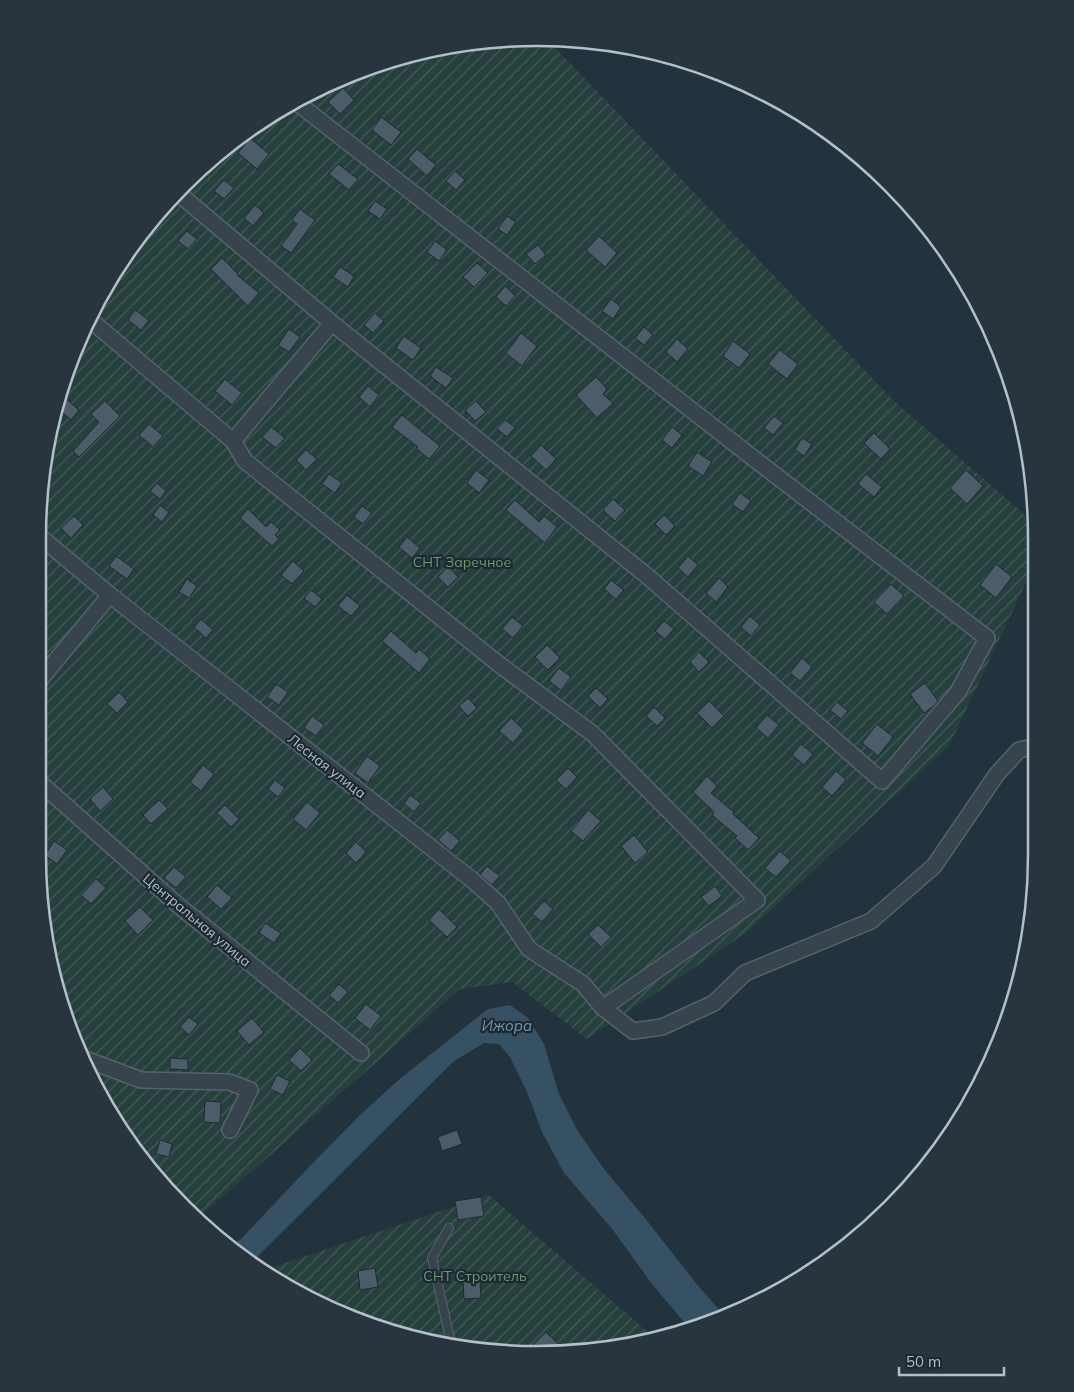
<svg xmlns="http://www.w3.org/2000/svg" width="1074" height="1392" font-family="Mulish,sans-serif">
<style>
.garden{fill:url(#garden-furrows)}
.water{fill:#375164}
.building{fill:#4c5d69;stroke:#1e2b34}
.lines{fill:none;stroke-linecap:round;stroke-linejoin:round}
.lane-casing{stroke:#55626b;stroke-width:10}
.street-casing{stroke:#55626b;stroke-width:18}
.lane{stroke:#37444d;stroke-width:8}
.street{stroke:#37444d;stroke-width:15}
.labels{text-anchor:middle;stroke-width:4.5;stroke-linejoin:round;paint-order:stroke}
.park-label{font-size:14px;fill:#6a9a6d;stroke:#1c2932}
.street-label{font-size:14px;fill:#b3bfc9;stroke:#1c2932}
.water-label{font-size:15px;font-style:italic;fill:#7395ac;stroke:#1c2932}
.rim{fill:none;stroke:#b3bfc9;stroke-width:2.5}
</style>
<defs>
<pattern id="garden-furrows" width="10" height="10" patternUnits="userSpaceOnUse" patternTransform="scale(1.25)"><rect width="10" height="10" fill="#26403e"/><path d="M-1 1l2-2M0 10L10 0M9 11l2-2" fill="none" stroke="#435a59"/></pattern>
</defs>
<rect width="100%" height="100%" fill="#23333d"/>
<!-- garden -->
<path class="garden" d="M 537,38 L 546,38 L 893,400 L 1032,521 L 1032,570 L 949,746 L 746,933 L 587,1039 L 512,982 L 460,989 L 197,1219 L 184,1208 L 105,1105 L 55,985 L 38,855 L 39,505 L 55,407 L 89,316 L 141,233 L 207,162 L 260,122 L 346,75 L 440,47 Z
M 489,1195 L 656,1339 L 537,1354 L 408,1338 L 288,1288 L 264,1270 Z"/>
<!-- water -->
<path class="water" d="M 510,1005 L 528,1018 L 544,1044 L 559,1094 L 577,1130 L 604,1169 L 644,1217 L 699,1287 L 725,1316 L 690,1329 L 652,1284 L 613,1230 L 564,1173 L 542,1132 L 527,1092 L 510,1057 L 499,1044 L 484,1043 L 454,1061 L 253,1261 L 232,1245 L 241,1239 L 309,1167 L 361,1114 L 402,1077 L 488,1009 Z"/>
<!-- building -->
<path class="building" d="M 343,88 L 354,100 L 340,114 L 328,102 Z
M 381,117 L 401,132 L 391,145 L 372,130 Z
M 250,138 L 269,154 L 257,169 L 238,153 Z
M 417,149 L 436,165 L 427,176 L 408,159 Z
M 338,164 L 358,179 L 349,190 L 329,174 Z
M 455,171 L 465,180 L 456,190 L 446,181 Z
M 224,180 L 234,188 L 224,199 L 214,191 Z
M 375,201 L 387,209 L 380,219 L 368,211 Z
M 255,205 L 264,213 L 253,226 L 244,218 Z
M 300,209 L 315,220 L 291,253 L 281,246 L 297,224 L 292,220 Z
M 507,216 L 516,222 L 507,235 L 498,229 Z
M 187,231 L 197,239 L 188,249 L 178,241 Z
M 599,236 L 617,253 L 605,267 L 586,250 Z
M 435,241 L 447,250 L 439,261 L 427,252 Z
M 538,245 L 546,255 L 535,264 L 526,254 Z
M 222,258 L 238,274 L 237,275 L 259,293 L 248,306 L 211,269 Z
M 477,263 L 488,273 L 474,287 L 463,277 Z
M 340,267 L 354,276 L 348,287 L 333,277 Z
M 505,286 L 515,296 L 506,306 L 496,297 Z
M 611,299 L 621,307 L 613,319 L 602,311 Z
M 135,310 L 149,320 L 141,330 L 128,320 Z
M 375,313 L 384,321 L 373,333 L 364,325 Z
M 644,327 L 653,335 L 644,345 L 635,338 Z
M 289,329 L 300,337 L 289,352 L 278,345 Z
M 521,333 L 537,346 L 522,366 L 506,353 Z
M 404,336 L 421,348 L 413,360 L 396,348 Z
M 677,339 L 688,349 L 677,362 L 666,352 Z
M 733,341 L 750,354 L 739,368 L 723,356 Z
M 780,350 L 798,364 L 787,379 L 768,364 Z
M 436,367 L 453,378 L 446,388 L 430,376 Z
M 596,377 L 607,389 L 603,394 L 613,403 L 597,418 L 576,395 Z
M 225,379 L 242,393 L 232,405 L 215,391 Z
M 368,386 L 379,395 L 370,407 L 359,397 Z
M 63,396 L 79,410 L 71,420 L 55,406 Z
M 105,401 L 120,416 L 79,457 L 73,451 L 99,422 L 91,414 Z
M 476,401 L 486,412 L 475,421 L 465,410 Z
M 402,415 L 440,446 L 429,459 L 416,448 L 418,447 L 392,427 Z
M 774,416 L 783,423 L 773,435 L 764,428 Z
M 505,420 L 515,427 L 507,437 L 497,429 Z
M 149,424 L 163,436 L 153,447 L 139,435 Z
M 271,427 L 285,438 L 276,448 L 262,437 Z
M 672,427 L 682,435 L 672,448 L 662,440 Z
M 874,433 L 890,449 L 881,459 L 864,443 Z
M 802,438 L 812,444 L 804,456 L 795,450 Z
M 541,445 L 556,459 L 546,470 L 531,456 Z
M 306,450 L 317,459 L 306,470 L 296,460 Z
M 697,452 L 712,462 L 703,476 L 688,466 Z
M 476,470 L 489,480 L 479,493 L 467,483 Z
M 966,470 L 983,486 L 967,504 L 950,488 Z
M 329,474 L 342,483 L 335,493 L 322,484 Z
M 866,474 L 882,487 L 874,497 L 858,484 Z
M 157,483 L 166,491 L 160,499 L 150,491 Z
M 740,493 L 751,501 L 743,512 L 732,504 Z
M 613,499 L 625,510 L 615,521 L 603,510 Z
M 515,500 L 539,522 L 544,516 L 557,527 L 545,543 L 506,510 Z
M 160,505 L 169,512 L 162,522 L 153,515 Z
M 362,506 L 372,513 L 363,524 L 354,517 Z
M 248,509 L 266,527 L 271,522 L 280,530 L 275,535 L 279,539 L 272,546 L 240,518 Z
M 664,515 L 675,526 L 666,535 L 655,524 Z
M 74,516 L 83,525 L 71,538 L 61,528 Z
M 407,537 L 420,548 L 412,558 L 399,547 Z
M 116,556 L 134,569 L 127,579 L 109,566 Z
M 688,556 L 698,565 L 688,577 L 678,568 Z
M 293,561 L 304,571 L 292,584 L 281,575 Z
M 996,564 L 1012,577 L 996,598 L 980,585 Z
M 448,566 L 458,577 L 448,587 L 438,577 Z
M 719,578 L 728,587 L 716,602 L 706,593 Z
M 187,579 L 197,586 L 189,598 L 179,592 Z
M 611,580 L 624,590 L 616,599 L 604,589 Z
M 891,584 L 904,596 L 887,614 L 874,602 Z
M 311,590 L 322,599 L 315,607 L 304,598 Z
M 347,595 L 360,606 L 351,616 L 338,606 Z
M 750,616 L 760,625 L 751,636 L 741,627 Z
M 512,617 L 523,626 L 513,638 L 502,629 Z
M 201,619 L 213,630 L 206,638 L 194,627 Z
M 664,621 L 674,629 L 665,639 L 655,631 Z
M 391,631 L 416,653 L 419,649 L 430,659 L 419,673 L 382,641 Z
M 547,645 L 560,658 L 548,670 L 535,657 Z
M 699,652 L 709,662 L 699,672 L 690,662 Z
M 802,658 L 812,667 L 800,681 L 790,673 Z
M 559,668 L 571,677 L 561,690 L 549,681 Z
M 925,683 L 938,701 L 934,706 L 924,713 L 910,694 Z
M 276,684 L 288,692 L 279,705 L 267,697 Z
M 596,688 L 608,699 L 600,708 L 588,696 Z
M 119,692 L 128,702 L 117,713 L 107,704 Z
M 468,698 L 477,708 L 468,716 L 459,706 Z
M 709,701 L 724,716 L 712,728 L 697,713 Z
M 837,702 L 848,711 L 841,719 L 830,710 Z
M 654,707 L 665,718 L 657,726 L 646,716 Z
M 767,715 L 779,725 L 768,738 L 756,728 Z
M 312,716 L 324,725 L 316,736 L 304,728 Z
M 511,718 L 524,730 L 513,743 L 499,731 Z
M 877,724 L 893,737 L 878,756 L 862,743 Z
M 801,744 L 813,754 L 804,765 L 792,755 Z
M 367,756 L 380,766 L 368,783 L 355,773 Z
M 203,765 L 214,774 L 201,791 L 190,782 Z
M 568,768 L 577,777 L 566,789 L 556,780 Z
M 836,771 L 846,780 L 832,796 L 822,787 Z
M 707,776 L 717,786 L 711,793 L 734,812 L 733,814 L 759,838 L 748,850 L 735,838 L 737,836 L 712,815 L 714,812 L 693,792 Z
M 275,780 L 285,788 L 278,797 L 268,789 Z
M 103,787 L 113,799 L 100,811 L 90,799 Z
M 410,795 L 421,803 L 414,812 L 404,804 Z
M 159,800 L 168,809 L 151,824 L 143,815 Z
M 307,802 L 320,813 L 306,830 L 293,819 Z
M 225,805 L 239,819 L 231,827 L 217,813 Z
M 588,810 L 601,821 L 583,841 L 571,831 Z
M 447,830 L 460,841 L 451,851 L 438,840 Z
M 634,835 L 648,852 L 635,863 L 621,846 Z
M 54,841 L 67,850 L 57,864 L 45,855 Z
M 356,842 L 366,852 L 356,863 L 346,853 Z
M 780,851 L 791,861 L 776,877 L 765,868 Z
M 487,866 L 500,876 L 492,885 L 480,875 Z
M 174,867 L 186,877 L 176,888 L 164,878 Z
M 96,879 L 106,888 L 91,904 L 81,895 Z
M 217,885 L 232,898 L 221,909 L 207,897 Z
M 715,886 L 722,896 L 709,906 L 701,897 Z
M 544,901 L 553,909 L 542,922 L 532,914 Z
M 140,907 L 153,920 L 138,935 L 125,921 Z
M 439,909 L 457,927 L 447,937 L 429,920 Z
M 265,923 L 281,933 L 274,943 L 259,933 Z
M 598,925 L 611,937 L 601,947 L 588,934 Z
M 339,984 L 348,992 L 338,1003 L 329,995 Z
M 366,1004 L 381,1016 L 370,1030 L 355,1018 Z
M 189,1017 L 198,1024 L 189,1035 L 180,1027 Z
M 252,1018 L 264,1032 L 249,1045 L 237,1031 Z
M 300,1048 L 312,1060 L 301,1071 L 289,1060 Z
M 170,1058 L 188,1059 L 188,1070 L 170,1069 Z
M 277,1075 L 290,1081 L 283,1095 L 270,1089 Z
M 205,1101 L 221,1102 L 220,1123 L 204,1122 Z
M 457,1130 L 462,1144 L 442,1151 L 438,1137 Z
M 160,1140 L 172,1144 L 169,1157 L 156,1154 Z
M 481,1197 L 484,1216 L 458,1220 L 455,1201 Z
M 375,1268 L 378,1287 L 360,1290 L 358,1271 Z
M 480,1279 L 481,1298 L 464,1299 L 463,1280 Z
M 546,1332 L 559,1345 L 551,1353 L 542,1354 L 533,1345 Z"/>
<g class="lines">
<!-- lane casing -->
<g class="lane-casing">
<path id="lane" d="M 449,1228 L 432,1258 L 451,1343"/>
</g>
<!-- street casing -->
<g class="street-casing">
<path id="street" d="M 178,193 L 332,323
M 88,318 L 233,441 L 245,461 L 500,665 L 593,734 L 757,900 L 603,1008
M 233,441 L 332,323 L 646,575 L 882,781 L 958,692 L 987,638 L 757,461 L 296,102
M 38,535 L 110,595 L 471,879 L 498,903 L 529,949 L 583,984 L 603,1008 L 633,1031 L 662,1027 L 714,1003 L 745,973 L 871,921 L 934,866 L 997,774 L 1019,750 L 1028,748 L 1032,750
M 38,682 L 110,595
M 38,781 L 179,906 L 361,1053
M 85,1059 L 141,1080 L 229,1082 L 250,1090 L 230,1130"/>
</g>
<!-- lane -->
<use href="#lane" class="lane"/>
<!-- street -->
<use href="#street" class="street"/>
</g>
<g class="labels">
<!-- park labels -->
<g class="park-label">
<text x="462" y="567">СНТ Заречное</text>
<text x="475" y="1281">СНТ Строитель</text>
</g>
<!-- street labels -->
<g class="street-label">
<text transform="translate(327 766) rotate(38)" y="5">Лесная улица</text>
<text transform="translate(197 920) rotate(40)" y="5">Центральная улица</text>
</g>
<!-- water labels -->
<g class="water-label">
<text x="507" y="1031">Ижора</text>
</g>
</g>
<!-- crop -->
<path d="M0 0H1074V1392H0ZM537 46H537A491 491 0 0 1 1028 537V855A491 491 0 0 1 537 1346H537A491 491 0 0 1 46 855V537A491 491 0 0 1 537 46Z" fill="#28353e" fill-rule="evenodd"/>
<path class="rim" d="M537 46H537A491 491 0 0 1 1028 537V855A491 491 0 0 1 537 1346H537A491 491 0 0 1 46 855V537A491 491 0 0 1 537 46Z"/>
<!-- scale -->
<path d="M899 1367v8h105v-8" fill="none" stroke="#b3bfc9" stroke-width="2.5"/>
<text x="906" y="1367" font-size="15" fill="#b3bfc9" stroke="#1c2932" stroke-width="4" paint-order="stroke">50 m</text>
</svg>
